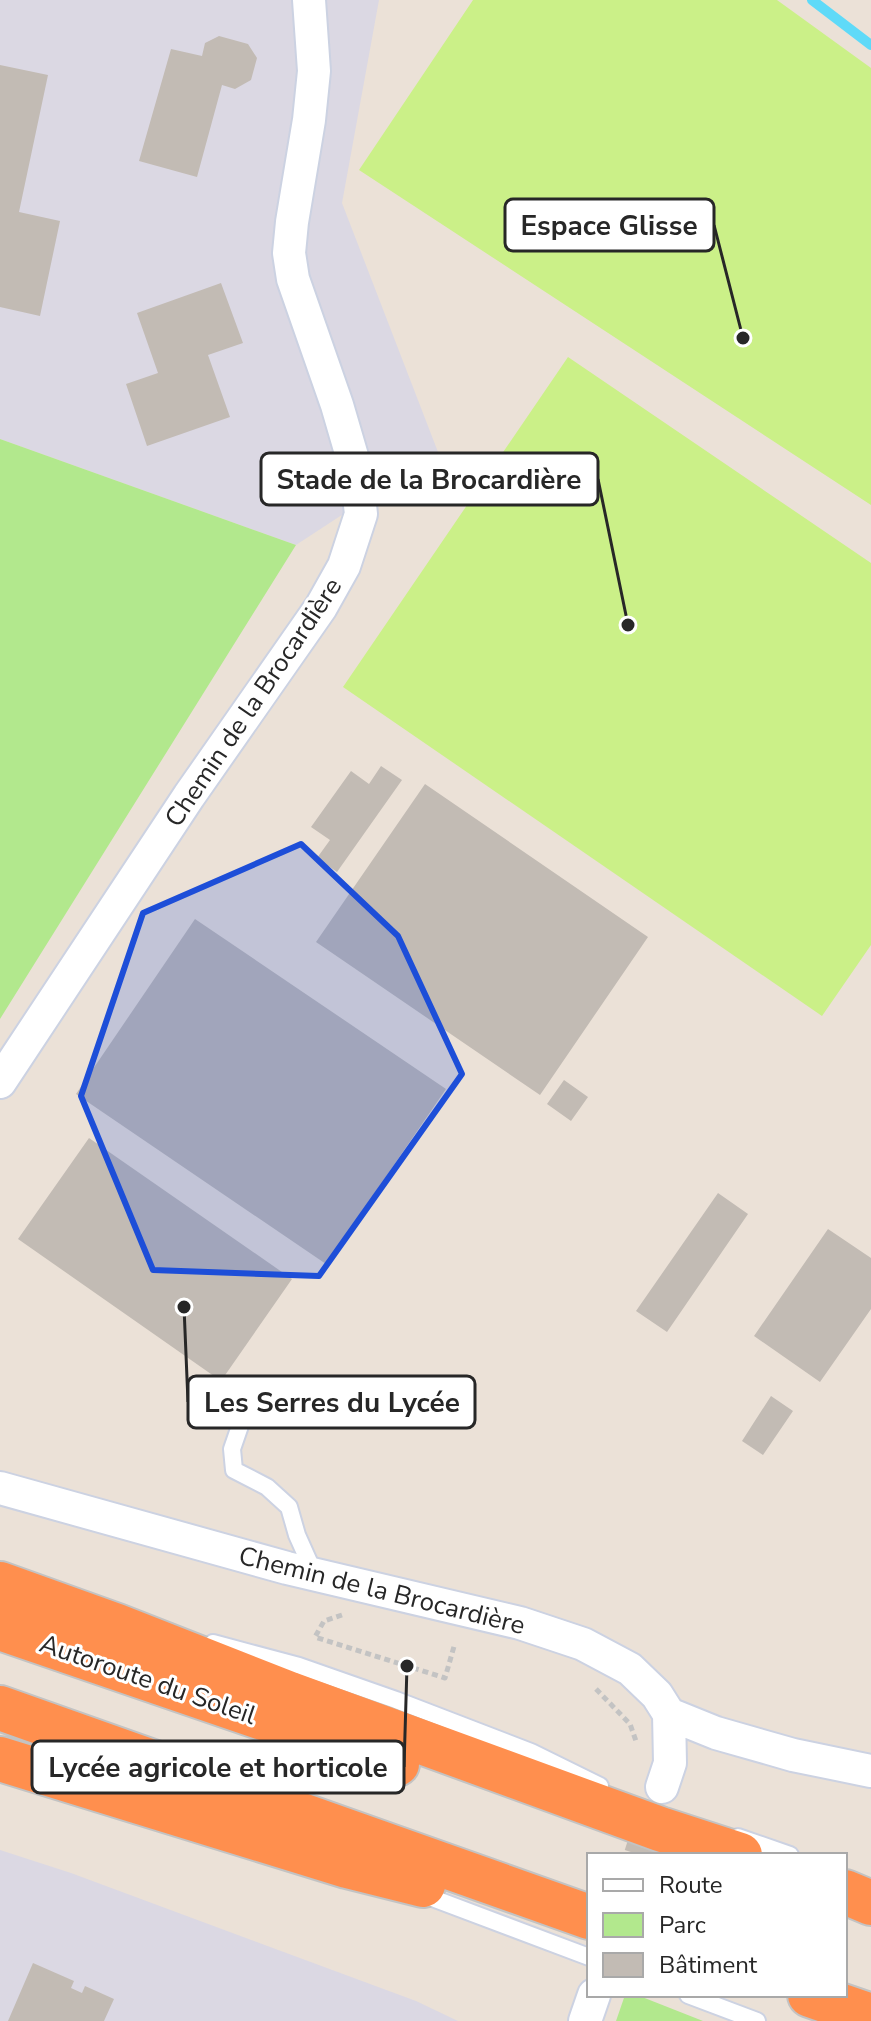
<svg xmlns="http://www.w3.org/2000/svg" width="871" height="2021" font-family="'Nunito Sans',sans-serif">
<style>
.industrial{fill:#dbd8e3}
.green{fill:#b2e88d}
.pitch{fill:#cbf088}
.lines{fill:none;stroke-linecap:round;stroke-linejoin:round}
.stream{stroke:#5fdaf8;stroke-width:10}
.building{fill:#c2bbb4}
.street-tunnel{stroke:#c4bcb4;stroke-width:32;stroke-dasharray:32 16;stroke-linecap:butt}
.lane-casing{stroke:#ccd2e2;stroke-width:20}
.street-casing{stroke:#ccd2e2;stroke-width:36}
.highway-casing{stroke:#c3c3c3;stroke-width:48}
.path{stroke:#c3c3c3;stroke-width:5;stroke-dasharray:6 4;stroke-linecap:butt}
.lane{stroke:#fff;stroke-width:16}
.street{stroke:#fff;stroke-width:32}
.highway{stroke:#ff8f4e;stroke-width:44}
.marked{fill:#1d4ed8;fill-opacity:0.2;stroke:#1d4ed8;stroke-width:6;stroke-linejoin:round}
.labels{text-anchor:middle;stroke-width:6;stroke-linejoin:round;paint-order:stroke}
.street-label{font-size:26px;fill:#272727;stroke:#fff}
.leader{fill:none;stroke:#272727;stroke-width:3}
.callout-dot{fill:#272727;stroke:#fff;stroke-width:3}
.callout{fill:#fff;stroke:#272727;stroke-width:3}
.callout-label{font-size:28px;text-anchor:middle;font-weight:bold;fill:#272727}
</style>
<rect width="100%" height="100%" fill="#ebe1d7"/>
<!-- industrial -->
<path class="industrial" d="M 0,0 L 379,0 L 342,203 L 438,452 L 296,545 L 0,439 Z
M 0,1850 L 71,1873 L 416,2001 L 458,2021 L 0,2021 Z"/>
<!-- green -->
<path class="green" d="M 0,439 L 296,545 L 0,1019 Z
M 625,1995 L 637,1995 L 703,2021 L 616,2021 Z"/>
<!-- pitch -->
<path class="pitch" d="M 473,0 L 777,0 L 871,68 L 871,505 L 359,170 Z
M 568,357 L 871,563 L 871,945 L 822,1016 L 343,687 Z"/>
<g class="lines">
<!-- stream -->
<path class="stream" d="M 812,0 L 871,45"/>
</g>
<!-- building -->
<path class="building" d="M 219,36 L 248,44 L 257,58 L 251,80 L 235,89 L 222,85 L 197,177 L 139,161 L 171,49 L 202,56 L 205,43 Z
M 0,65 L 48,75 L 19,212 L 60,221 L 40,316 L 0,307 Z
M 221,283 L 243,343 L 208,355 L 230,417 L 147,446 L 126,384 L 158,373 L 137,313 Z
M 381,766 L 402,780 L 337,872 L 317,858 L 330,840 L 311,827 L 351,771 L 369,784 Z
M 425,784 L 648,937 L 540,1095 L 316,942 Z
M 195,919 L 446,1089 L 326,1264 L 76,1094 Z
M 564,1080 L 588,1097 L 571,1121 L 547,1104 Z
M 89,1138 L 292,1279 L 221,1381 L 18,1239 Z
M 718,1193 L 748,1214 L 667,1332 L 636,1311 Z
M 828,1229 L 871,1258 L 871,1309 L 820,1382 L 754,1336 Z
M 771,1396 L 793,1411 L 763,1455 L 742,1441 Z
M 33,1963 L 74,1981 L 71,1988 L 82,1993 L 85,1986 L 114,1999 L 104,2021 L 8,2021 Z"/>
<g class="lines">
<!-- street-tunnel -->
<path class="street-tunnel" d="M 640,1855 L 656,1805"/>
<!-- lane casing -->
<g class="lane-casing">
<path id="lane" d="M 257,1401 L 241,1423 L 232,1449 L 234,1470 L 267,1487 L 289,1507 L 297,1535 L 314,1573
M 213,1643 L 299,1666 L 396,1700 L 531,1752 L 600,1786
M 738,1837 L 790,1855
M 419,1893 L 589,1957
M 688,1995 L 757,2021"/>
</g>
<!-- street casing -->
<g class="street-casing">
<path id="street" d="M 0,1082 L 189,796 L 321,607 L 344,566 L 361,514 L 356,470 L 337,405 L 293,279 L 289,253 L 292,222 L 309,120 L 314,71 L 309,0
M 0,1488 L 287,1568 L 520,1623 L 583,1644 L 630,1669 L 657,1695 L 669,1714 L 670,1763 L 662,1787
M 669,1714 L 716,1733 L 793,1755 L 871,1771
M 585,2021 L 594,1995"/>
</g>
<!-- highway casing -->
<g class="highway-casing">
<path id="highway" d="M 0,1584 L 117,1626 L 290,1694 L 660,1829 L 740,1855
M 0,1628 L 397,1764
M 0,1708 L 589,1917
M 0,1759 L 347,1866 L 423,1885
M 845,1892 L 871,1903
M 810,1995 L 871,2016"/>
</g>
<!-- path -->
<path class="path" d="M 342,1615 L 324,1621 L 315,1637 L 445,1678 L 455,1643
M 596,1689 L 630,1724 L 636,1741"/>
<!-- lane -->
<use href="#lane" class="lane"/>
<!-- street -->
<use href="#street" class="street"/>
<!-- highway -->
<use href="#highway" class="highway"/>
</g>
<!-- marked area -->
<path class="marked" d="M 301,844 L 398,936 L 462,1074 L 319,1276 L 153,1270 L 81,1096 L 143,913 Z"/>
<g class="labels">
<!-- street labels -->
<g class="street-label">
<text transform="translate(253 702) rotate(-56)" y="9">Chemin de la Brocardière</text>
<text transform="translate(382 1590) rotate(14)" y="9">Chemin de la Brocardière</text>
<text transform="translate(148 1679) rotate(19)" y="9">Autoroute du Soleil</text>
</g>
</g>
<!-- callouts -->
<path class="leader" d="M743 338L714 225M628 625L598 479M184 1307L188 1402M407 1666L404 1767"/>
<g class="callout-dot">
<circle cx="743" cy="338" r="8"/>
<circle cx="628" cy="625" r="8"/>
<circle cx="184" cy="1307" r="8"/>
<circle cx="407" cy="1666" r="8"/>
</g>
<g class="callout">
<rect x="505" y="199" width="209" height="52" rx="8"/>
<rect x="261" y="453" width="337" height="52" rx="8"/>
<rect x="188" y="1376" width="287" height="52" rx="8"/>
<rect x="32" y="1741" width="372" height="52" rx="8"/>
</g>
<g class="callout-label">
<text x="609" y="235">Espace Glisse</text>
<text x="429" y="489">Stade de la Brocardière</text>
<text x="332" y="1412">Les Serres du Lycée</text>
<text x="218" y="1777">Lycée agricole et horticole</text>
</g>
<!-- legend -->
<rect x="587" y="1853" width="260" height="144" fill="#ffffff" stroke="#a9a9a9" stroke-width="2"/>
<rect x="603" y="1879" width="40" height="12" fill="#ffffff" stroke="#a9a9a9" stroke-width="2"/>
<text x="659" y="1893" font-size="24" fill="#272727">Route</text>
<rect x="603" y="1913" width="40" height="24" fill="#b2e88d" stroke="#a9a9a9" stroke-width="2"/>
<text x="659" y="1933" font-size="24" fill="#272727">Parc</text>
<rect x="603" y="1953" width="40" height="24" fill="#c2bbb4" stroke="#a9a9a9" stroke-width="2"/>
<text x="659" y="1973" font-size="24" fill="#272727">Bâtiment</text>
</svg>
